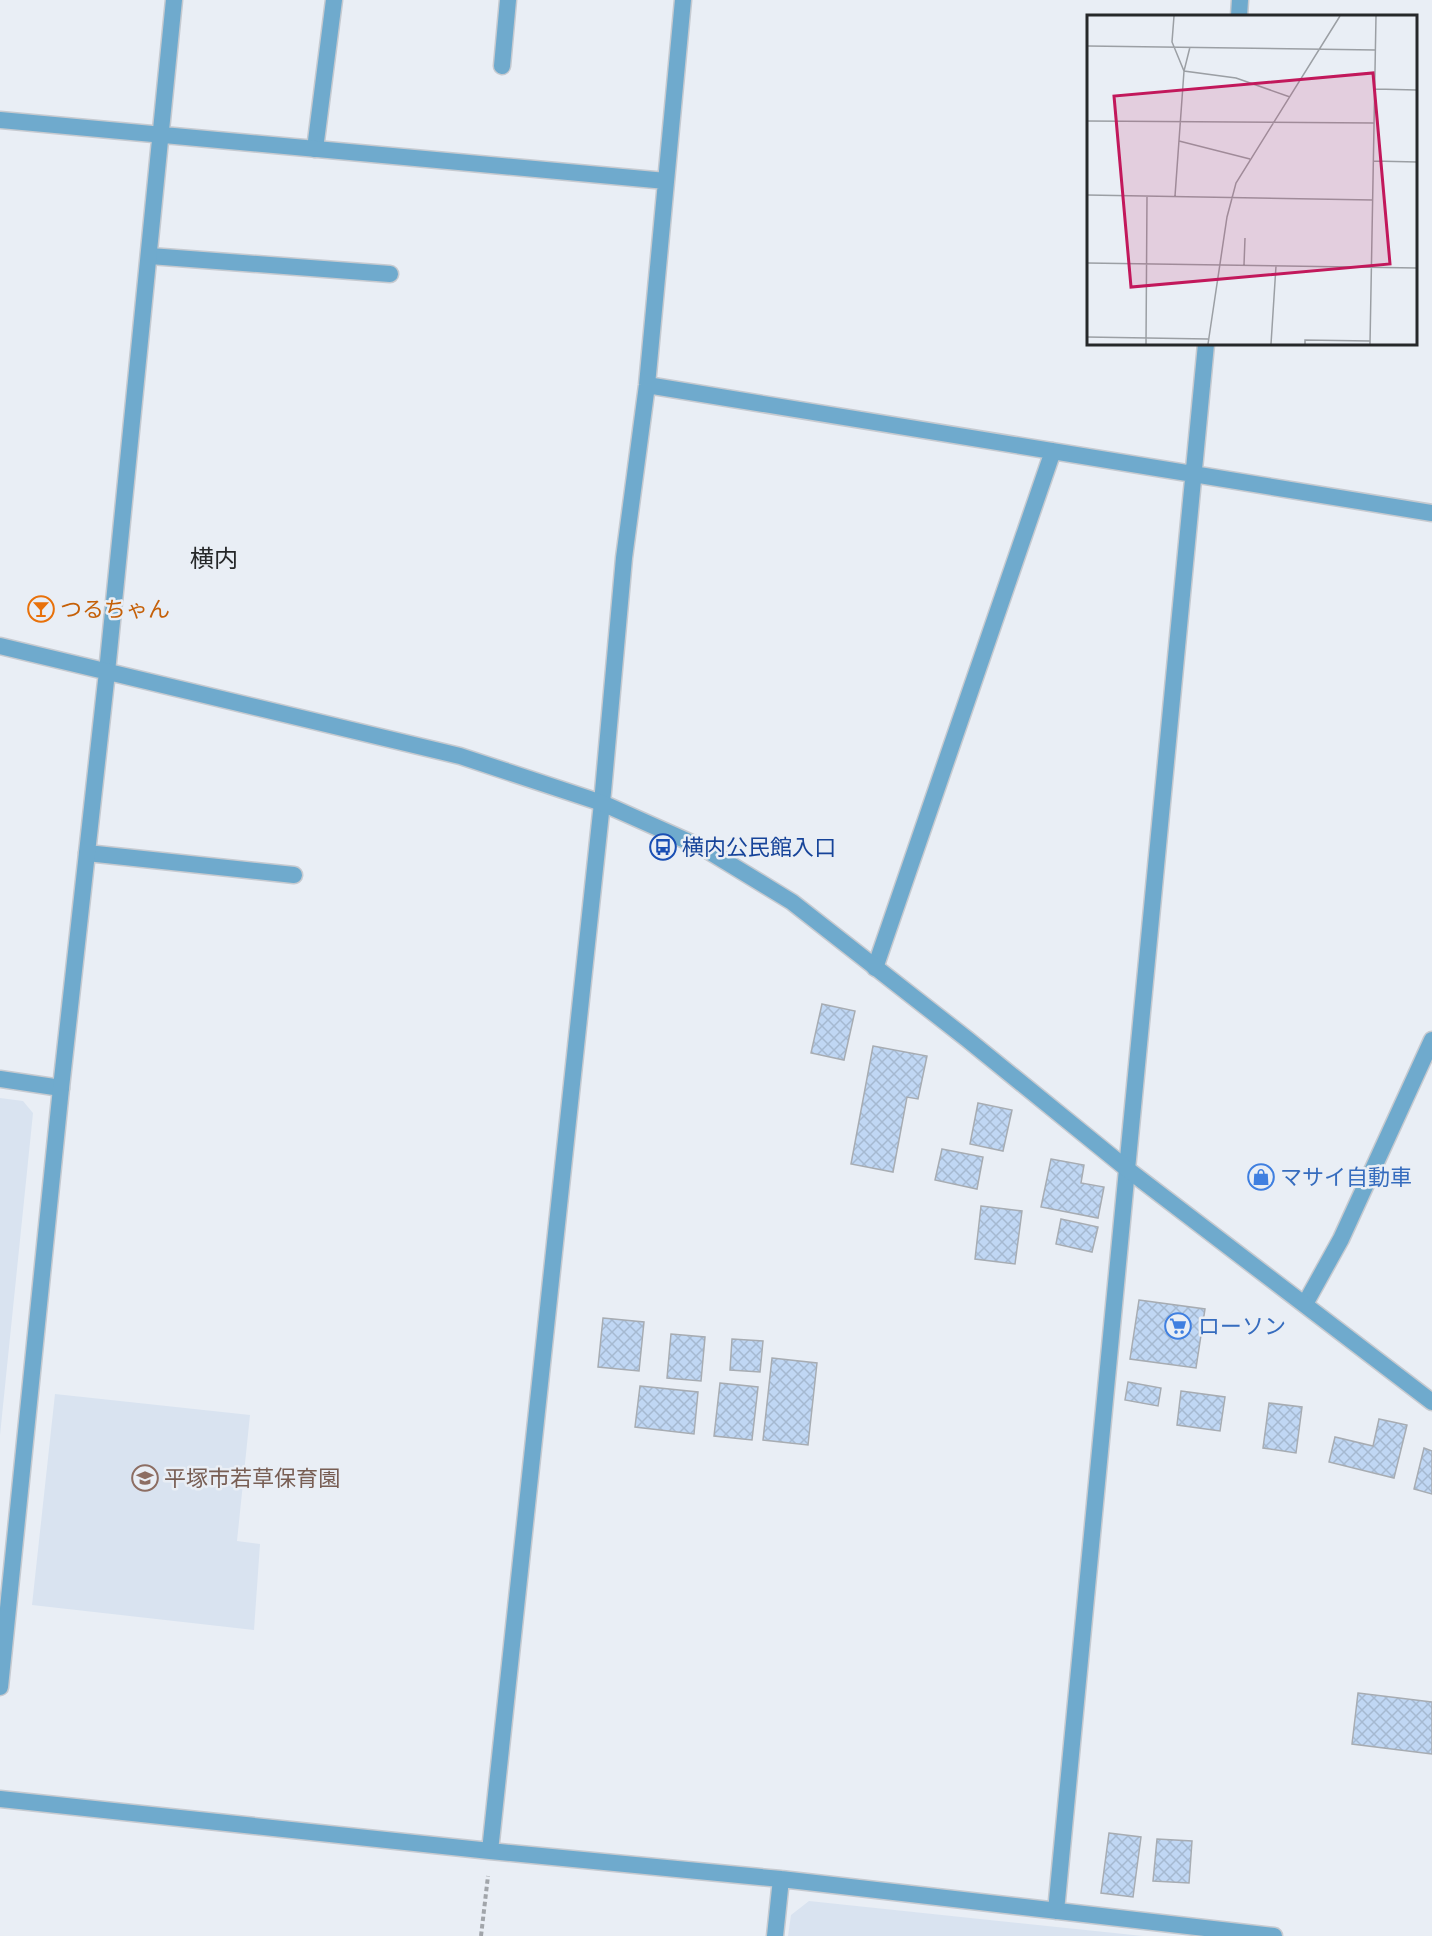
<svg xmlns="http://www.w3.org/2000/svg" width="1432" height="1936" font-family="Figtree,'Noto Sans JP',sans-serif">
<style>
.built{fill:#d9e3f0}
.building{fill:url(#building-cross-hatch);stroke:#a7acb2;stroke-width:1.5}
.lines{fill:none;stroke-linecap:round;stroke-linejoin:round}
.service-casing{stroke:#c6cad0;stroke-width:19}
.minor-casing{stroke:#c6cad0;stroke-width:19}
.tertiary-casing{stroke:#c6cad0;stroke-width:19}
.path{stroke:#a1a5aa;stroke-width:4;stroke-dasharray:4.5 3;stroke-linecap:butt}
.service{stroke:#6faacd;stroke-width:16}
.minor{stroke:#6faacd;stroke-width:16}
.tertiary{stroke:#6faacd;stroke-width:16}
.labels{text-anchor:middle;stroke-width:5;stroke-linejoin:round;paint-order:stroke}
.food-label{font-size:22px;fill:#c56008;stroke:#e9eef5;text-anchor:start}
.transit-label{font-size:22px;fill:#164399;stroke:#e9eef5;text-anchor:start}
.shop-label{font-size:22px;fill:#366cbe;stroke:#e9eef5;text-anchor:start}
.education-label{font-size:22px;fill:#785e54;stroke:#e9eef5;text-anchor:start}
.neighbourhood-label{font-size:24px;fill:#26282a;stroke:#e9eef5}
.inset-road{fill:none;stroke:#9b9fa4;stroke-width:1.5}
.view{fill:#c2185b;fill-opacity:0.15;stroke:#c2185b;stroke-width:3}
.inset-edge{fill:none;stroke:#26282a;stroke-width:3}
</style>
<defs>
<pattern id="building-cross-hatch" width="8" height="8" patternUnits="userSpaceOnUse" patternTransform="scale(1.5)"><rect width="8" height="8" fill="#c0d7f4"/><path d="M0 0l8 8M0 8l8-8" fill="none" stroke="#a5b9d1"/></pattern>
</defs>
<rect width="100%" height="100%" fill="#e9eef5"/>
<!-- built -->
<path class="built" d="M 0,1098 L 23,1101 L 33,1113 L 0,1435 Z
M 55,1394 L 250,1415 L 237,1541 L 260,1544 L 254,1630 L 32,1605 Z
M 809,1901 L 1143,1936 L 788,1936 L 791,1915 Z"/>
<!-- building -->
<path class="building" d="M 822,1004 L 855,1011 L 844,1060 L 811,1053 Z
M 873,1046 L 927,1056 L 918,1099 L 907,1097 L 893,1172 L 851,1164 Z
M 978,1103 L 1012,1110 L 1003,1151 L 970,1144 Z
M 942,1149 L 983,1157 L 977,1189 L 935,1180 Z
M 1051,1159 L 1084,1165 L 1081,1183 L 1104,1187 L 1098,1218 L 1041,1207 Z
M 981,1206 L 1022,1211 L 1015,1264 L 975,1259 Z
M 1061,1219 L 1098,1227 L 1092,1252 L 1056,1244 Z
M 1139,1300 L 1205,1309 L 1196,1368 L 1130,1359 Z
M 603,1318 L 644,1322 L 639,1371 L 598,1367 Z
M 671,1334 L 705,1337 L 701,1381 L 667,1378 Z
M 732,1339 L 763,1341 L 760,1372 L 730,1370 Z
M 772,1358 L 817,1363 L 808,1445 L 763,1440 Z
M 1128,1382 L 1161,1388 L 1158,1406 L 1125,1400 Z
M 720,1383 L 758,1387 L 752,1440 L 714,1436 Z
M 640,1386 L 698,1392 L 694,1434 L 635,1427 Z
M 1181,1391 L 1225,1397 L 1220,1431 L 1177,1425 Z
M 1269,1403 L 1302,1407 L 1296,1453 L 1263,1448 Z
M 1379,1419 L 1407,1425 L 1394,1478 L 1329,1462 L 1335,1437 L 1373,1446 Z
M 1424,1448 L 1432,1451 L 1432,1494 L 1414,1489 Z
M 1358,1693 L 1432,1702 L 1432,1754 L 1352,1744 Z
M 1109,1833 L 1141,1837 L 1133,1897 L 1101,1893 Z
M 1157,1839 L 1192,1841 L 1189,1883 L 1153,1881 Z"/>
<g class="lines">
<!-- service casing -->
<g class="service-casing">
<path id="service" d="M 502,66 L 508,0
M 315,149 L 334,0
M 150,256 L 390,274"/>
</g>
<!-- minor casing -->
<g class="minor-casing">
<path id="minor" d="M 1239,16 L 1240,0
M 0,120 L 666,181
M 647,385 L 1432,513
M 107,672 L 174,0
M 87,853 L 294,875
M 875,968 L 1053,451
M 0,1079 L 61,1088
M 1305,1304 L 1341,1239 L 1432,1040
M 0,1799 L 490,1851 L 781,1879 L 1274,1936
M 490,1851 L 602,803 L 624,558 L 647,385 L 683,0
M 1056,1911 L 1206,344
M 775,1936 L 781,1879"/>
</g>
<!-- tertiary casing -->
<g class="tertiary-casing">
<path id="tertiary" d="M 0,646 L 460,756 L 602,803 L 705,849 L 792,902 L 967,1039 L 1127,1169 L 1432,1402
M 0,1687 L 61,1088 L 107,672"/>
</g>
<!-- path -->
<path class="path" d="M 481,1936 L 488,1876"/>
<!-- service -->
<use href="#service" class="service"/>
<!-- minor -->
<use href="#minor" class="minor"/>
<!-- tertiary -->
<use href="#tertiary" class="tertiary"/>
</g>
<!-- icons -->
<defs>
<g id="bar-ring" transform="scale(1.35)"><circle r="9.5" fill="#e9eef5" stroke="#e8710a" stroke-width="1.5"/><path d="M-6-5H6L.8 .8V4.5H3.5V6h-7V4.5H-.8V.8Z" fill="#e8710a"/></g>
<g id="bus-ring" transform="scale(1.35)"><circle r="9.5" fill="#e9eef5" stroke="#1a4fb4" stroke-width="1.5"/><path d="M-5-6H5V4H4V6H2V4H-2V6H-4V4H-5ZM-3.5-4V0h7V-4ZM-3.5 1.2v1.5H-2V1.2ZM2 1.2v1.5H3.5V1.2Z" fill="#1a4fb4"/></g>
<g id="shop-ring" transform="scale(1.35)"><circle r="9.5" fill="#e9eef5" stroke="#3f7fe0" stroke-width="1.5"/><path d="M-5-2.5h2.3a2.7 3.5 0 0 1 5.4 0H5L5.5 6h-11ZM-1.5-2.5h3a1.5 2.3 0 0 0-3 0Z" fill="#3f7fe0"/></g>
<g id="supermarket-ring" transform="scale(1.35)"><circle r="9.5" fill="#e9eef5" stroke="#3f7fe0" stroke-width="1.5"/><path d="M-6-5.5h2.5l.6 2H6L4.5 2H-2.5L-4.4-4H-6ZM-1.5 3.2a1.3 1.3 0 1 0 .1 0ZM3 3.2a1.3 1.3 0 1 0 .1 0Z" fill="#3f7fe0"/></g>
<g id="school-ring" transform="scale(1.35)"><circle r="9.5" fill="#e9eef5" stroke="#8d6e63" stroke-width="1.5"/><path d="M0-5L7-2L0 1L-7-2ZM-4 1L0 2.5L4 1V4Q0 6-4 4Z" fill="#8d6e63"/></g>
</defs>
<g fill-rule="evenodd">
<use href="#bar-ring" x="41" y="609"/>
<use href="#bus-ring" x="663" y="847"/>
<use href="#shop-ring" x="1261" y="1177"/>
<use href="#supermarket-ring" x="1178" y="1326"/>
<use href="#school-ring" x="145" y="1478"/>
</g>
<g class="labels">
<!-- food labels -->
<g class="food-label">
<text x="60" y="617">つるちゃん</text>
</g>
<!-- transit labels -->
<g class="transit-label">
<text x="682" y="855">横内公民館入口</text>
</g>
<!-- shop labels -->
<g class="shop-label">
<text x="1280" y="1185">マサイ自動車</text>
<text x="1198" y="1334">ローソン</text>
</g>
<!-- education labels -->
<g class="education-label">
<text x="164" y="1486">平塚市若草保育園</text>
</g>
<!-- neighbourhood labels -->
<g class="neighbourhood-label">
<text x="214" y="567">横内</text>
</g>
</g>
<!-- overview -->
<g transform="translate(1087 15)">
<rect width="330" height="330" fill="#e9eef5"/>
<path class="inset-road" d="M 87,1 L 85,27 L 97,56 L 149,63 L 203,82M 1,31 L 289,35M 288,74 L 330,75M 0,106 L 287,108M 92,126 L 163,144M 286,146 L 330,147M 0,180 L 286,185M 88,181 L 97,56 L 103,32M 0,248 L 330,253M 157,250 L 158,223M 0,322 L 121,324M 59,329 L 60,181M 121,329 L 140,202 L 149,168 L 253,1M 184,329 L 189,251M 218,329 L 218,325 L 283,326M 283,329 L 289,1"/>
<path class="view" d="M 286,58 L 303,249 L 44,272 L 27,81 Z"/>
<rect width="330" height="330" class="inset-edge"/>
</g>
</svg>
